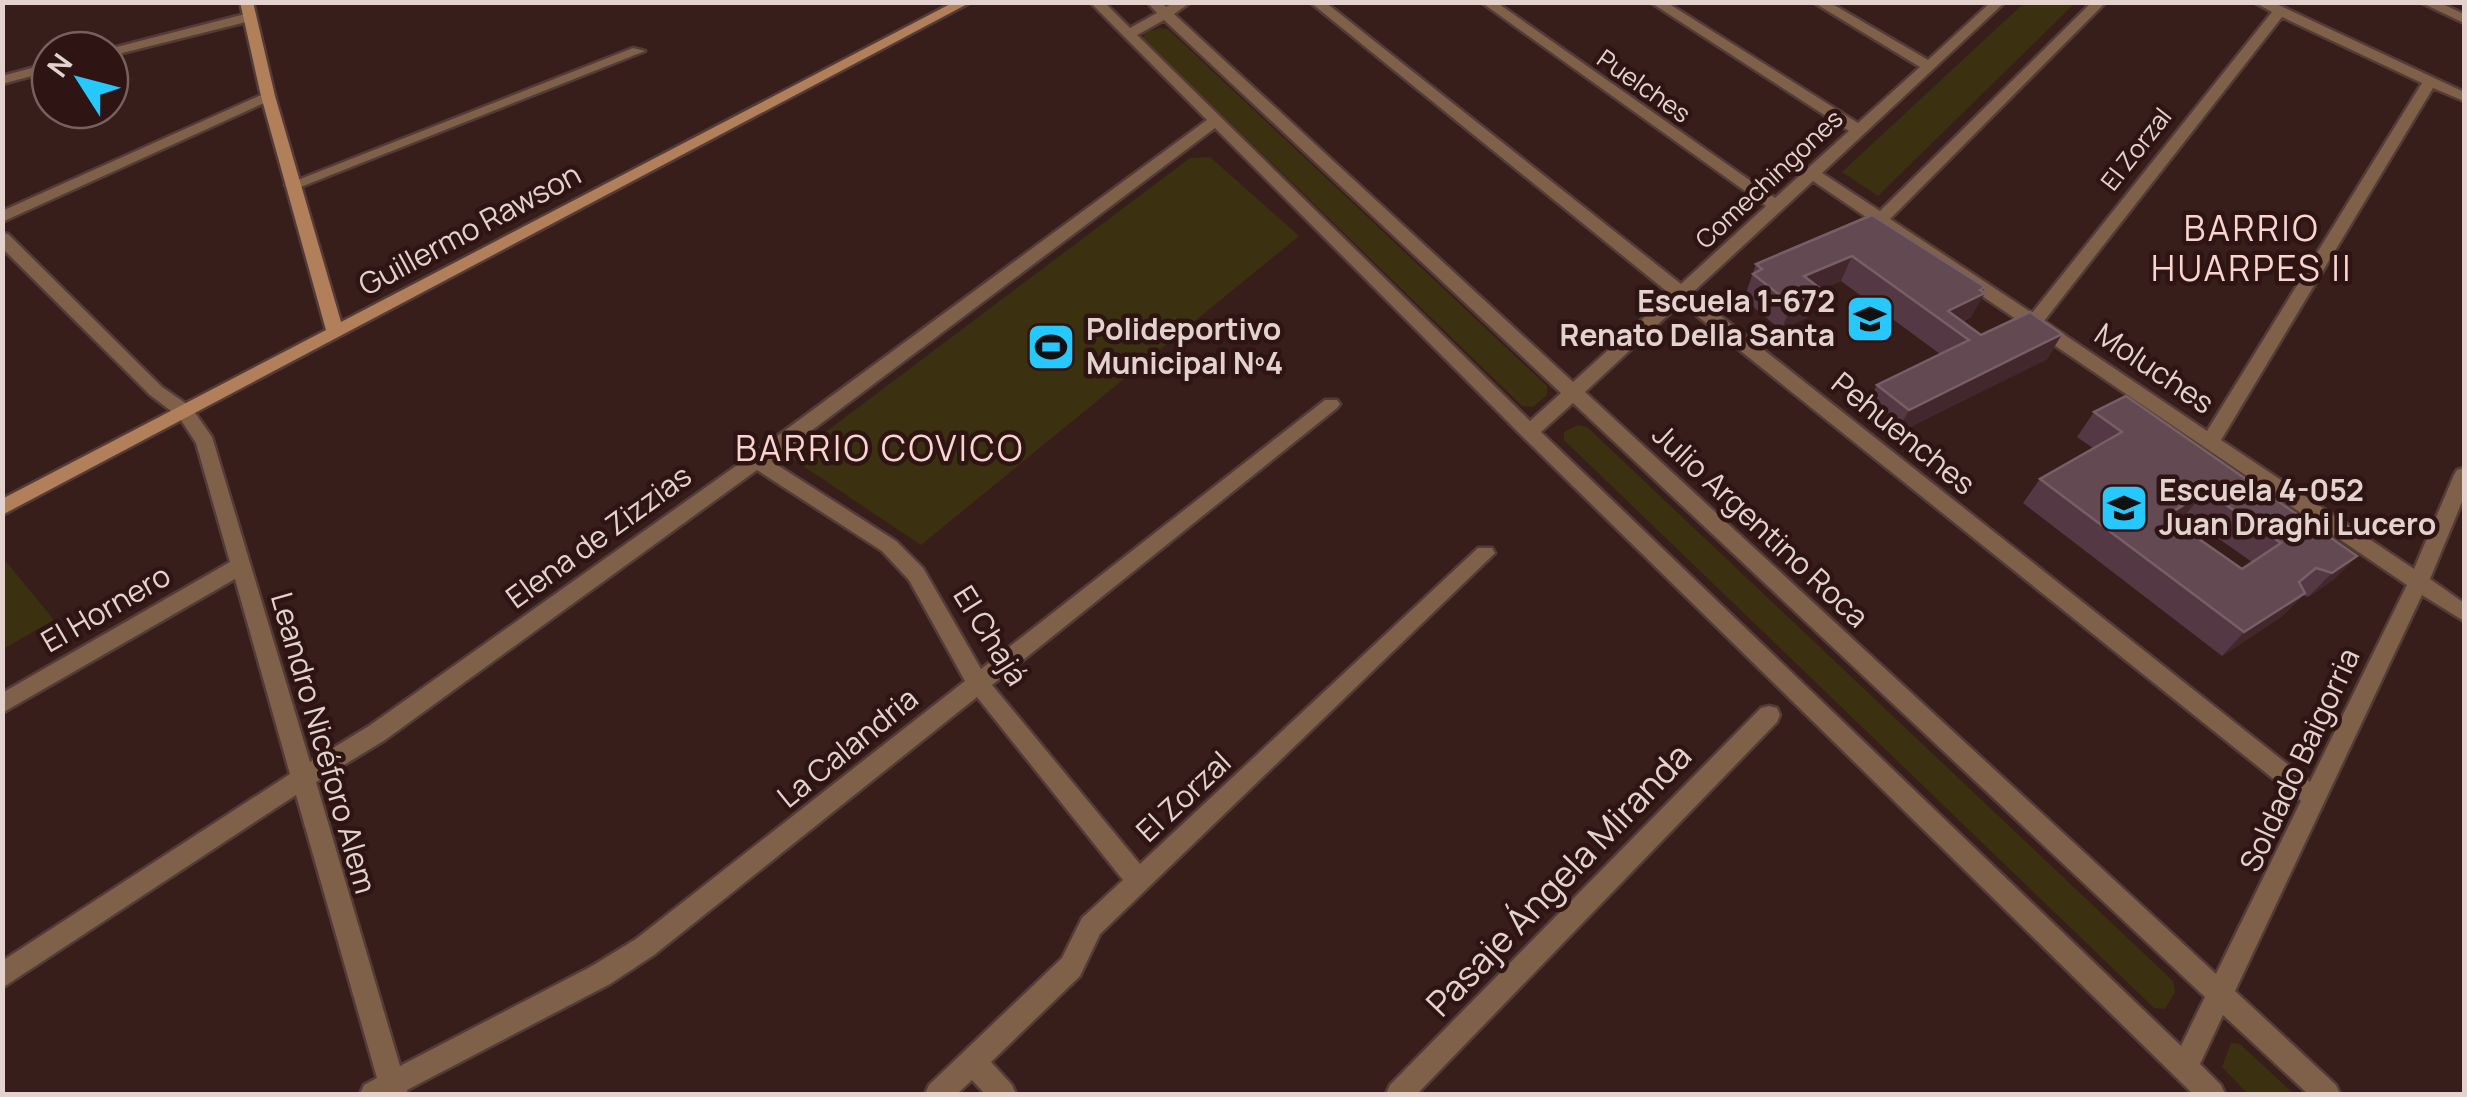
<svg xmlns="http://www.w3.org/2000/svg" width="2467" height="1097" font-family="Manrope,sans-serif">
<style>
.green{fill:#3b300f}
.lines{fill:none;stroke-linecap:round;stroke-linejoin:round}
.street-casing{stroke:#543b38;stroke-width:5}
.secondary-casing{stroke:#543b38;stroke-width:5}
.street{fill:#7f6049;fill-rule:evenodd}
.secondary{fill:#b1805a;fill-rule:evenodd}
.wall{fill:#543944;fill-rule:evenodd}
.shaded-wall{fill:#42282d}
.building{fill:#634a52;stroke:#785f66;stroke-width:2.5;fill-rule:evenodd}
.labels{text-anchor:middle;stroke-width:9;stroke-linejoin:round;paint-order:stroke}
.far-street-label{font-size:25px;fill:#e4d2cf;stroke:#2e1412}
.street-label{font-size:30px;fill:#e4d2cf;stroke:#2e1412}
.poi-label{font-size:30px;font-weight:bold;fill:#e4d2cf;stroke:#2e1412;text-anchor:start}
.quarter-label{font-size:35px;letter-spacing:2.5px;fill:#fad5d0;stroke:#2e1412}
.near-street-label{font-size:35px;fill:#e4d2cf;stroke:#2e1412}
</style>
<rect width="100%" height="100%" fill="#381e1b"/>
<!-- green -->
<path class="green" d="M 2024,3 L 2075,3 L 1878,196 L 1842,172 Z
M 1160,28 L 1168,29 L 1547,386 L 1547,395 L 1533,407 L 1522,406 L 1143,38 L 1145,33 Z
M 1210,157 L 1299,236 L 921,545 L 791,458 L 1190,158 Z
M 1578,425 L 1587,427 L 2173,981 L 2175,992 L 2165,1009 L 2154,1008 L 1564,440 L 1564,432 Z
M 3,558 L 54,620 L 3,649 L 2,649 Z
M 2231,1043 L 2240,1044 L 2294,1094 L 2248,1094 L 2222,1067 Z"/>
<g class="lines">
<!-- street casing -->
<g class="street-casing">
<path id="street" d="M 1090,2 L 1104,2 L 1130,28 L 1157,13 L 1147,2 L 1161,2 L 1166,7 L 1175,2 L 1191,2 L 1174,14 L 1573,382 L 1670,294 L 1310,2 L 1325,2 L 1681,284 L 1766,206 L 1481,2 L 1496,2 L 1775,198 L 1849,131 L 1650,2 L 1666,2 L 1858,123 L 1920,67 L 1813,2 L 1829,2 L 1928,60 L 1991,2 L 2005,2 L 1822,173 L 1880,211 L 2092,2 L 2106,2 L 1890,219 L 2032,313 L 2272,12 L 2254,2 L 2272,2 L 2464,92 L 2464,101 L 2433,88 L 2221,440 L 2414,569 L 2454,475 L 2457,470 L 2464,468 L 2464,497 L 2430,579 L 2464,603 L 2464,621 L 2422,595 L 2235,991 L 2336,1085 L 2340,1094 L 2308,1094 L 2223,1015 L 2200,1064 L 2221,1085 L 2225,1094 L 2193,1094 L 1523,437 L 1215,128 L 771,461 L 896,541 L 923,568 L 981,669 L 1325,400 L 1337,400 L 1340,404 L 1337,408 L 992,685 L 1140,864 L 1478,548 L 1492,548 L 1495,553 L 1100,934 L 1080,976 L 991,1062 L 1012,1085 L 1016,1094 L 985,1094 L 972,1080 L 957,1094 L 925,1094 L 929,1085 L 1062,958 L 1082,918 L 1123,880 L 977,697 L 654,955 L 610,984 L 407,1090 L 408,1094 L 360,1094 L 364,1085 L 377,1078 L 296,795 L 2,988 L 2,961 L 290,774 L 235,579 L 2,713 L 2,693 L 230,562 L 196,443 L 179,417 L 150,395 L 2,248 L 2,233 L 8,234 L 162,387 L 191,407 L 212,437 L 310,762 L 369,726 L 750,456 L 1207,120 ZM 2282,17 L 2422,83 L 2207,431 L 2044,321 ZM 1164,20 L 1561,393 L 1530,421 L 1137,35 ZM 1813,181 L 2407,585 L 2310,782 L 1692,293 ZM 1681,303 L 2301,801 L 2216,974 L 1585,392 ZM 1573,403 L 2205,997 L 2181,1046 L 1541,432 ZM 757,470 L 882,551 L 909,580 L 965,681 L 636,939 L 592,966 L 400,1066 L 316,782 L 385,740 Z
M 2420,2 L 2438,2 L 2464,14 L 2464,23 Z
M 249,13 L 256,17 L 254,20 L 110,56 L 110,50 L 105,50 Z
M 633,48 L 645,51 L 298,188 L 288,188 L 285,185 Z
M 50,63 L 50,71 L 2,84 L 2,76 Z
M 268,92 L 275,96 L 273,99 L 2,222 L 2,211 Z
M 1769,706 L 1777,708 L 1780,715 L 1777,722 L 1417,1094 L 1386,1094 L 1390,1085 L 1761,708 Z"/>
</g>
<!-- secondary casing -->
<g class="secondary-casing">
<path id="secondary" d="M 240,2 L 253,2 L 275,96 L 341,322 L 954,2 L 971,2 L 2,515 L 2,499 L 326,330 L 261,96 Z"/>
</g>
<!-- street -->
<use href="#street" class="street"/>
<!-- secondary -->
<use href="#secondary" class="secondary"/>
</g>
<!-- wall -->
<path class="wall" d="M 1872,215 L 1985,287 L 1971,317 L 1963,322 L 1981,335 L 2062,334 L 2047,359 L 1896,434 L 1864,409 L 1877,385 L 1940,354 L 1841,281 L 1821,289 L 1812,315 L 1781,330 L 1744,299 L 1756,264 Z
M 2094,412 L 2357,556 L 2333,580 L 2308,597 L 2303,595 L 2281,617 L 2222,656 L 2023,503 L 2040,479 L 2093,448 L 2077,437 ZM 2185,515 L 2252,562 L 2242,569 L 2175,522 Z"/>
<!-- shaded-wall -->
<path class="shaded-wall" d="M 1852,256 L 1841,281 L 1794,301 L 1804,276 Z
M 1985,287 L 1981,295 L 1985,293 L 1971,317 L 1951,328 L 1948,311 Z
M 1822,290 L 1812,315 L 1781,330 L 1792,305 Z
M 2062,334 L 2047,359 L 1896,434 L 1909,410 Z
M 2206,491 L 2185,515 L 2147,540 L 2166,516 Z
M 2357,556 L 2333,580 L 2308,597 L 2332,573 Z
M 2305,593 L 2281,617 L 2222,656 L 2244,632 Z"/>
<!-- building -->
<path class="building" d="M 1872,215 L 1985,287 L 1980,290 L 1985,293 L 1948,311 L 1981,335 L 2030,312 L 2062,334 L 1909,410 L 1877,385 L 1969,340 L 1852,256 L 1804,276 L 1822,290 L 1792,305 L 1753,274 L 1762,269 L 1756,264 Z
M 2126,396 L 2357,556 L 2332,573 L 2316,568 L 2299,582 L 2305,593 L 2244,632 L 2040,479 L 2122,432 L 2094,412 ZM 2206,491 L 2281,543 L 2242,569 L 2166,516 Z"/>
<!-- icons -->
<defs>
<g id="school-square" transform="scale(2.5)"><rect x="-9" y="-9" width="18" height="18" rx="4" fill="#27c8ff" stroke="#2e1412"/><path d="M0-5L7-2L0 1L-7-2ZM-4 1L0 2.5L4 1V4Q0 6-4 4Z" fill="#111"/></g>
<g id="stadium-square" transform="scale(2.5)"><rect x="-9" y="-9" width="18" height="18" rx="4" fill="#27c8ff" stroke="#2e1412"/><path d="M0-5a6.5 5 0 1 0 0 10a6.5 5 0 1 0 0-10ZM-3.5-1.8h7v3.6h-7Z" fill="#111"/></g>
</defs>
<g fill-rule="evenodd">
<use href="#school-square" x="1870" y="319"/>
<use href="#stadium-square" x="1051" y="347"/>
<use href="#school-square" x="2124" y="508"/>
</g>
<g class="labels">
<!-- far-street labels -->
<g class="far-street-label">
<text transform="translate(1644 86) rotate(35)" y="9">Puelches</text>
<text transform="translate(2136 149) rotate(-52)" y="9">El Zorzal</text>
<text transform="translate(1769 179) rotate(-43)" y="9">Comechingones</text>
</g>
<!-- street labels -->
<g class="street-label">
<text transform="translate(470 230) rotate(-28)" y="10">Guillermo Rawson</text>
<text transform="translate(2154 369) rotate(34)" y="10">Moluches</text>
<text transform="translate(1903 434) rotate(39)" y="10">Pehuenches</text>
<text transform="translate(1760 526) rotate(43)" y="10">Julio Argentino Roca</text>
<text transform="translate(599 537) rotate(-36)" y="10">Elena de Zizzias</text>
<text transform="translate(106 609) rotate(-30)" y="10">El Hornero</text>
<text transform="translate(990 636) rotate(58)" y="10">El Chajá</text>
<text transform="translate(323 743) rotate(74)" y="10">Leandro Nicéforo Alem</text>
<text transform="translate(848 748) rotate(-39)" y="10">La Calandria</text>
<text transform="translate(2300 760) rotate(-65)" y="10">Soldado Baigorria</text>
<text transform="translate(1184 797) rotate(-43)" y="10">El Zorzal</text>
</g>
<!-- poi labels -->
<g class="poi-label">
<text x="1835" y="312" text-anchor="end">Escuela 1-672<tspan x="1835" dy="34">Renato Della Santa</tspan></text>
<text x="1086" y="340">Polideportivo<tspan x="1086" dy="34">Municipal Nº4</tspan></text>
<text x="2159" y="501">Escuela 4-052<tspan x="2159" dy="34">Juan Draghi Lucero</tspan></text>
</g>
<!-- quarter labels -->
<g class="quarter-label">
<text x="2252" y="241">BARRIO<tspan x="2252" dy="40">HUARPES II</tspan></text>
<text x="880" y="461">BARRIO COVICO</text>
</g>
<!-- near-street labels -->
<g class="near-street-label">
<text transform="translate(1559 880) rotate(-46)" y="12">Pasaje Ángela Miranda</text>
</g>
</g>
<!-- border -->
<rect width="2467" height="1097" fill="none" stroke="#e4d2cf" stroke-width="10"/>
<!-- north arrow -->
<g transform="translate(80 80) rotate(306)"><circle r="48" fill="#2e1412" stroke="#77605e" stroke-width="2.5"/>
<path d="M0-8L18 38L0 25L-18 38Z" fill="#27c8ff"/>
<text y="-15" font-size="28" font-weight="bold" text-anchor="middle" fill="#e4d2cf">N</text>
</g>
</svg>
